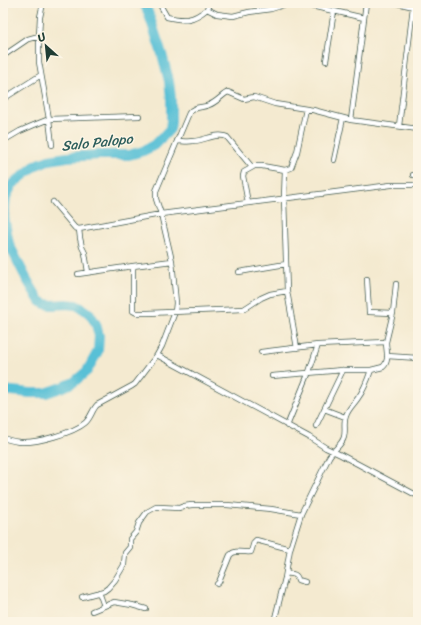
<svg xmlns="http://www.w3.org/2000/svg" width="421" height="625" font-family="Sriracha,sans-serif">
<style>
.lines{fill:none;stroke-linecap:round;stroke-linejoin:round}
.river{stroke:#58c0d6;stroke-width:10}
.minor-casing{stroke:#3f574b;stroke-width:6}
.minor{stroke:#fff;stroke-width:4.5}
.labels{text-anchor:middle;stroke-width:3;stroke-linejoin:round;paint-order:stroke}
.water-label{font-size:14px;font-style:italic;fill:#2d5e5c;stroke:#fcf5e5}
</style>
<rect width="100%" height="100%" fill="#fcf5e5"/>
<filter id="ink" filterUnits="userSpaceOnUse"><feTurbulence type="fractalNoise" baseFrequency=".025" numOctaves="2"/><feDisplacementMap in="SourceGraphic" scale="8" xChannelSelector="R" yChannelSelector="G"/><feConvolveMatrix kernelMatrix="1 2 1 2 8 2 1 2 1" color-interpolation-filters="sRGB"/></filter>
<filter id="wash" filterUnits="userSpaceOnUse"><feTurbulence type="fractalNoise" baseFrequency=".012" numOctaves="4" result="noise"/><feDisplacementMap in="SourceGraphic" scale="16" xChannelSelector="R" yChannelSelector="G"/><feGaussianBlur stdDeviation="0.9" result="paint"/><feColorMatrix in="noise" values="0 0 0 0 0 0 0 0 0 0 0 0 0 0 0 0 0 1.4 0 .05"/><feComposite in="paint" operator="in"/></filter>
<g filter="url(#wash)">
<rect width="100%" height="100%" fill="#f4ead0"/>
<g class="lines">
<!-- river -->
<path class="river" d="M 3,390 L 30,393 L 46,393 L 63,387 L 74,382 L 87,371 L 98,351 L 99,336 L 96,324 L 90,314 L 85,310 L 76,305 L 66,304 L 53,305 L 45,304 L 39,300 L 26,278 L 9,244 L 4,217 L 6,197 L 12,185 L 36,165 L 49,160 L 67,157 L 99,155 L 129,155 L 143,151 L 155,145 L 170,129 L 171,121 L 171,99 L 169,81 L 162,54 L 148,12 L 144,3"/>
</g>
</g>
<g filter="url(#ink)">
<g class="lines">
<!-- minor casing -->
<g class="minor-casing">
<path id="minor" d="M 43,3 L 40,17 L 39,36 L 39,62 L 49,119 L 52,145
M 159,3 L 167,17 C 184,21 193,21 207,9 L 217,14 L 233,16 L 249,12 L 271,9 L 290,3
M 297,3 L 334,11 L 326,61
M 397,3 L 418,8
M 207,9 L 209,3
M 334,11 L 364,18
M 3,56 L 28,39 L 39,36
M 3,99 L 41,75
M 351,120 L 366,3
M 399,126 L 413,7
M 3,141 L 20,131 L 34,125 L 49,119 L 139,116
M 177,141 C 182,141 188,142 193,141 C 204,141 217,132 227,137 L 251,166 L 262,166 L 285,170
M 334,160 L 343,118
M 413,175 L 418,175
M 53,202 L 75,228 L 79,229 L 161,214 L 391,185 L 418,185
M 248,203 L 243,176 L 244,172 L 253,167
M 79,229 L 80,238 L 82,247 L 85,253 L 88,272
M 172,261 L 133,266 L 133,311 L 137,313 L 148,313 L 244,309 L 261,298 L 270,294 L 287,291 L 284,198 L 285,170 L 291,168 L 297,152 L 306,109
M 239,272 L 286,264
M 78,274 L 133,266
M 367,279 L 369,312 L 393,313 L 386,342
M 287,291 L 297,348
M 393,313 L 396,284
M 261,352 L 318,345 L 386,342 C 386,350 390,361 383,367 L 371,370 L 343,370 L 272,376
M 157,355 L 309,437 L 326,448 L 341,455 L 418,496
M 387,356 L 418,358
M 324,409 L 345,417
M 287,426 L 309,372 L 318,345
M 316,426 L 343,370
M 3,438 C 9,440 15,442 21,442 C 37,443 73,433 85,423 C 91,418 92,410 97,405 L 132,386 L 135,384 L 157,355 L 162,346 L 175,312 L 176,303 L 172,261 L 161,214 L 156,199 L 156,191 L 189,113 C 194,106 202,108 209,105 C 217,102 222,95 228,92 L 244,99 L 254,97 L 275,104 L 313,110 L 351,120 L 418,129
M 286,573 C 291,574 297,573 298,580 L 305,582
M 217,584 L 219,582 L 230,555 C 236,549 243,553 251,552 L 254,542 L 256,540 L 290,549
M 99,592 L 104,606
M 82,597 L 104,591 L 108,588 L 115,580 L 124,565 L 125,553 L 130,547 L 130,539 L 136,532 L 139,523 L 147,512 L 156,507 L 159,507 L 179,508 L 184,506 L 192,505 L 227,505 L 271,509 L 301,514
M 92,611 L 114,602 L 132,605 L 146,609
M 274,622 L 285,578 L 290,549 L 301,514 L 329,457 C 333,450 342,445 344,437 C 346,430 343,422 346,416 C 348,409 354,404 358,398 C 364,390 368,379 371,370"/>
</g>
<!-- minor -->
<use href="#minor" class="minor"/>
</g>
</g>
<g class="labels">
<!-- water labels -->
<g class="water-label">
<text transform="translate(97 142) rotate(-6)" y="5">Salo Palopo</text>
</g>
</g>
<!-- margin -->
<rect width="421" height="625" fill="none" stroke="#fcf5e5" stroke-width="16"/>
<!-- north arrow -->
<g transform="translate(46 46) rotate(333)" stroke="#fcf5e5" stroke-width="3" paint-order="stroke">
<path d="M0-3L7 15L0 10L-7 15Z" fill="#1f3d34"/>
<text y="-6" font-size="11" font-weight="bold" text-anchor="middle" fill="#1f3d34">U</text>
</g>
</svg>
